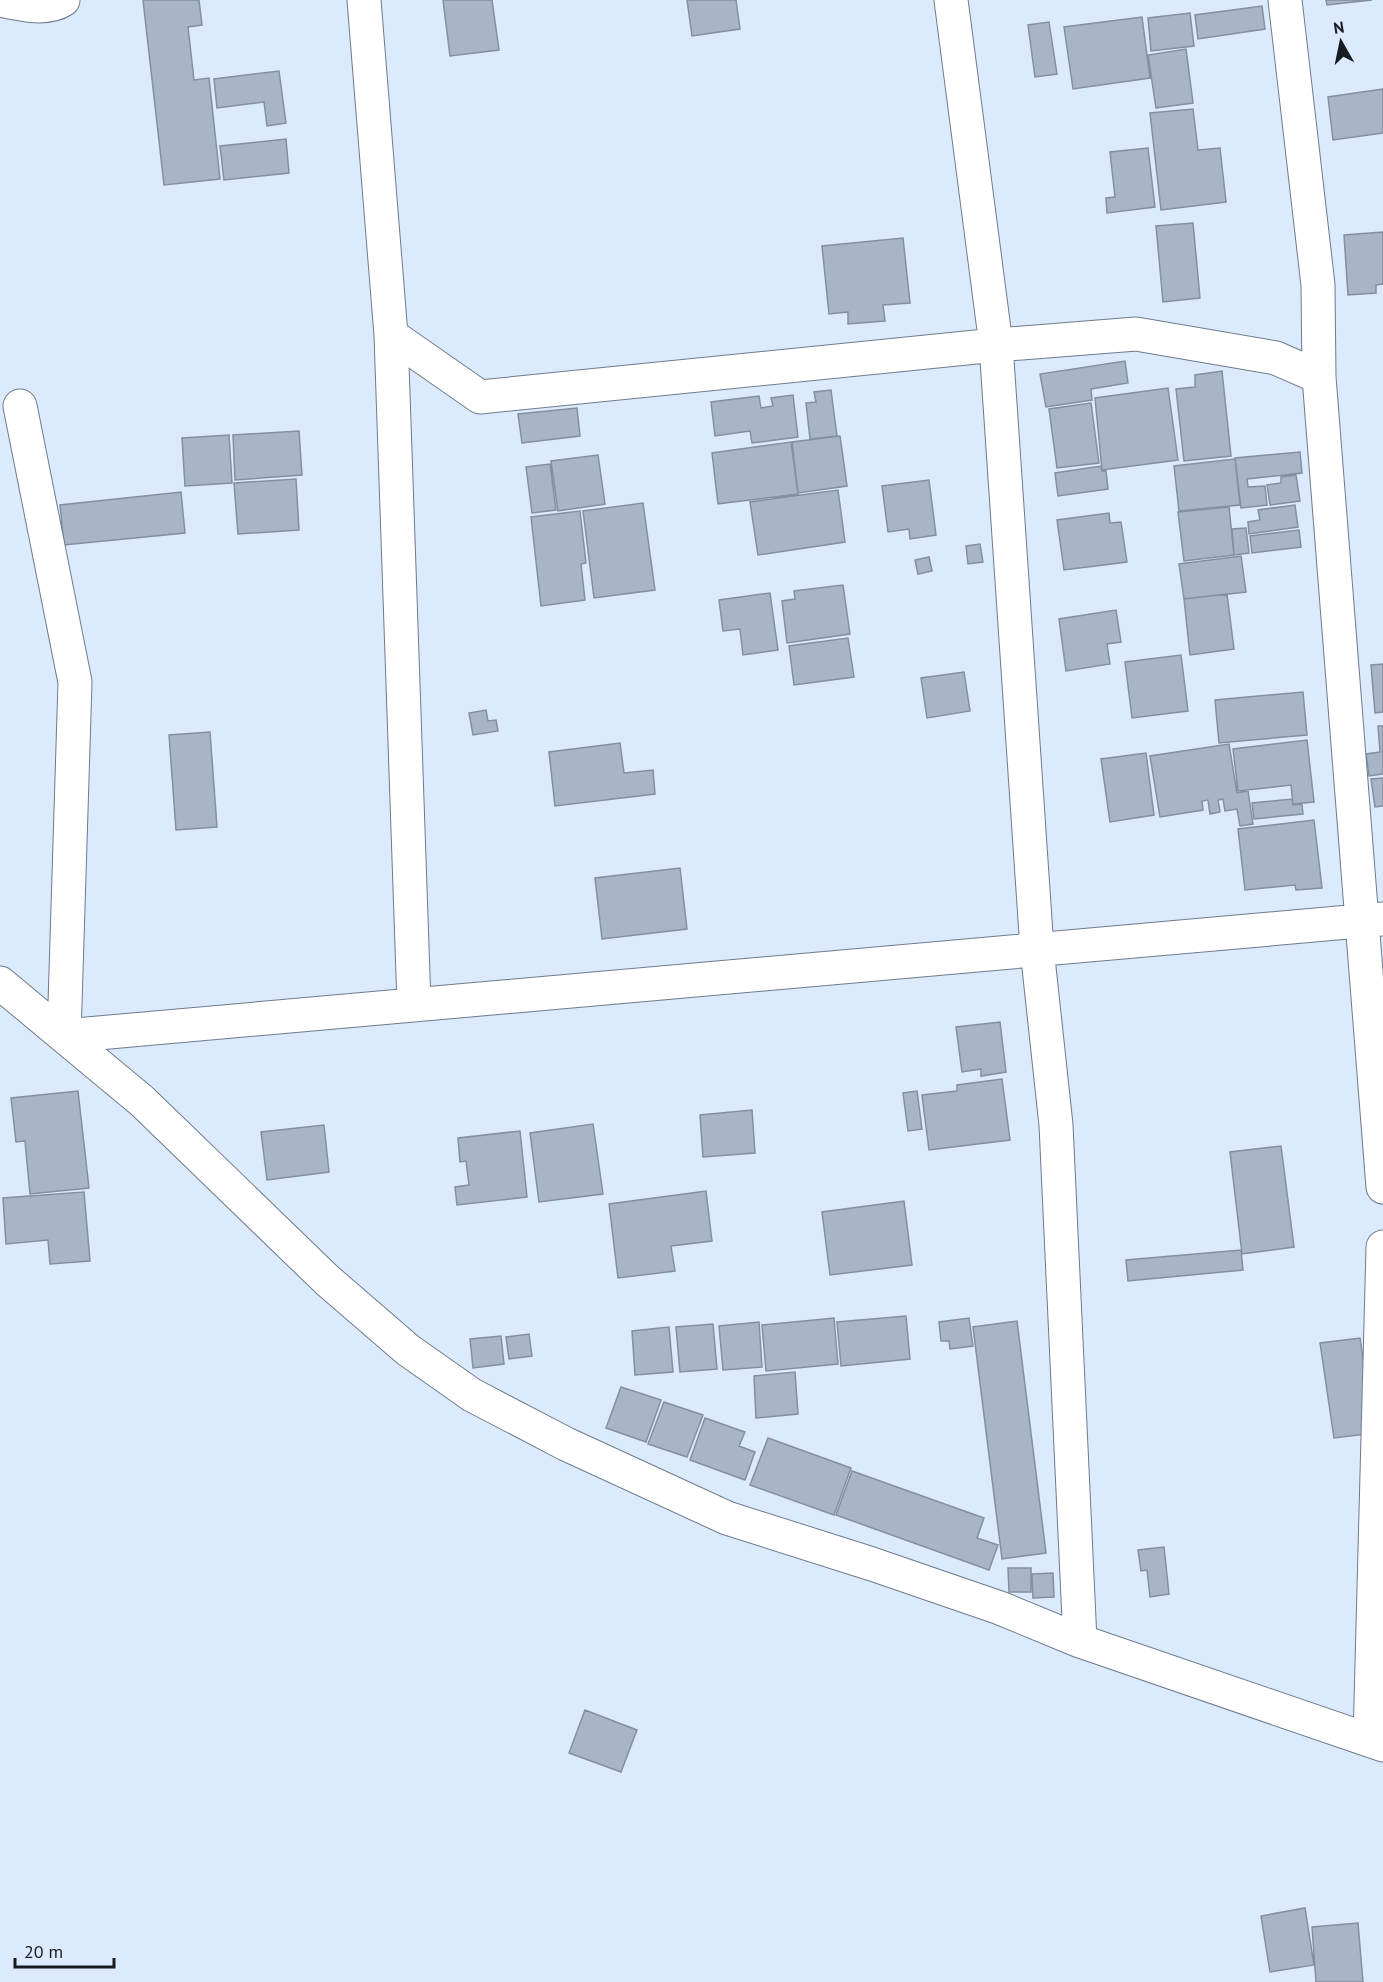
<svg xmlns="http://www.w3.org/2000/svg" width="1383" height="1982" font-family="'PT Sans',sans-serif">
<style>
.building{fill:#a7b5c7;stroke:#8290a1;stroke-width:1.5}
.lines{fill:none;stroke-linecap:round;stroke-linejoin:round}
.minor-casing{stroke:#6e7b8c;stroke-width:35}
.minor{stroke:#fff;stroke-width:33}
</style>
<rect width="100%" height="100%" fill="#dbeafd"/>
<!-- building -->
<path class="building" d="M 143,0 L 199,0 L 202,25 L 188,27 L 194,80 L 209,78 L 220,179 L 164,185 Z
M 443,0 L 492,0 L 499,50 L 450,56 Z
M 687,0 L 736,0 L 740,29 L 692,36 Z
M 1326,0 L 1372,0 L 1327,5 Z
M 1262,6 L 1265,29 L 1198,39 L 1195,15 Z
M 1190,13 L 1194,46 L 1151,51 L 1148,18 Z
M 1142,17 L 1150,78 L 1073,89 L 1064,27 Z
M 1049,22 L 1057,74 L 1035,77 L 1028,25 Z
M 1186,49 L 1193,103 L 1156,108 L 1148,55 Z
M 279,71 L 286,123 L 267,126 L 264,102 L 217,108 L 214,79 Z
M 1383,89 L 1383,133 L 1333,140 L 1328,97 Z
M 1193,109 L 1198,150 L 1220,148 L 1226,202 L 1161,210 L 1150,113 Z
M 286,139 L 289,173 L 224,180 L 220,146 Z
M 1148,148 L 1155,207 L 1107,213 L 1106,198 L 1115,197 L 1110,152 Z
M 1193,223 L 1200,298 L 1163,302 L 1156,226 Z
M 1383,232 L 1383,284 L 1376,285 L 1376,293 L 1348,295 L 1344,235 Z
M 903,238 L 910,303 L 883,305 L 885,321 L 848,324 L 848,312 L 829,314 L 822,246 Z
M 1125,361 L 1128,383 L 1091,389 L 1092,400 L 1046,407 L 1040,374 Z
M 1222,371 L 1231,456 L 1184,461 L 1176,389 L 1195,387 L 1195,375 Z
M 1168,388 L 1178,460 L 1102,470 L 1095,398 Z
M 831,390 L 837,436 L 810,439 L 806,403 L 816,402 L 814,392 Z
M 793,395 L 798,437 L 752,443 L 750,431 L 715,436 L 711,402 L 759,396 L 761,408 L 773,406 L 771,398 Z
M 1091,403 L 1099,463 L 1057,468 L 1049,409 Z
M 577,408 L 580,436 L 522,443 L 518,414 Z
M 299,431 L 302,475 L 235,480 L 233,435 Z
M 229,435 L 232,483 L 185,486 L 182,438 Z
M 840,436 L 847,486 L 798,493 L 792,442 Z
M 791,442 L 798,494 L 718,504 L 712,453 Z
M 1300,452 L 1302,473 L 1247,479 L 1248,487 L 1265,486 L 1267,505 L 1241,508 L 1235,458 Z
M 598,455 L 605,504 L 558,511 L 551,461 Z
M 1235,459 L 1240,505 L 1179,511 L 1174,466 Z
M 550,464 L 556,510 L 532,513 L 526,467 Z
M 1101,466 L 1102,471 L 1106,471 L 1108,489 L 1058,496 L 1055,473 Z
M 1296,475 L 1300,501 L 1270,505 L 1267,485 L 1281,483 L 1281,477 Z
M 296,479 L 299,530 L 238,534 L 234,483 Z
M 929,480 L 936,535 L 910,539 L 909,529 L 888,532 L 882,486 Z
M 838,490 L 845,542 L 758,555 L 750,502 Z
M 181,492 L 185,533 L 64,545 L 60,505 Z
M 643,503 L 655,590 L 594,598 L 583,511 Z
M 1295,505 L 1298,527 L 1249,534 L 1248,522 L 1260,520 L 1258,510 Z
M 1229,507 L 1234,555 L 1184,561 L 1178,512 Z
M 580,511 L 586,563 L 581,564 L 585,600 L 541,606 L 531,517 Z
M 1109,513 L 1110,523 L 1121,522 L 1127,562 L 1064,570 L 1057,520 Z
M 1246,528 L 1249,553 L 1234,555 L 1232,529 Z
M 1299,530 L 1301,547 L 1252,553 L 1250,536 Z
M 980,544 L 983,562 L 968,564 L 966,546 Z
M 1241,556 L 1246,592 L 1184,599 L 1179,564 Z
M 929,557 L 932,571 L 918,574 L 915,560 Z
M 843,585 L 850,634 L 787,643 L 782,601 L 795,599 L 794,591 Z
M 770,593 L 778,650 L 743,655 L 740,629 L 723,631 L 719,600 Z
M 1227,594 L 1234,649 L 1190,655 L 1184,599 Z
M 1116,610 L 1121,642 L 1107,644 L 1110,664 L 1066,671 L 1059,619 Z
M 848,638 L 854,677 L 794,685 L 789,646 Z
M 1181,655 L 1188,711 L 1132,718 L 1125,662 Z
M 1383,664 L 1383,712 L 1375,713 L 1371,665 Z
M 964,672 L 970,711 L 927,718 L 921,678 Z
M 1303,692 L 1307,735 L 1219,743 L 1215,700 Z
M 486,710 L 488,721 L 496,720 L 498,731 L 473,735 L 469,713 Z
M 1378,726 L 1383,726 L 1383,774 L 1369,776 L 1366,754 L 1380,752 Z
M 210,732 L 217,827 L 176,830 L 169,735 Z
M 1307,740 L 1314,802 L 1293,804 L 1291,785 L 1238,791 L 1233,749 Z
M 620,743 L 624,773 L 653,770 L 655,794 L 555,806 L 549,752 Z
M 1229,744 L 1237,793 L 1248,791 L 1253,824 L 1240,826 L 1237,809 L 1225,811 L 1223,799 L 1218,800 L 1220,812 L 1210,814 L 1208,800 L 1202,801 L 1203,810 L 1160,817 L 1150,756 Z
M 1146,753 L 1154,815 L 1110,822 L 1101,759 Z
M 1383,778 L 1383,806 L 1375,807 L 1371,779 Z
M 1292,799 L 1293,805 L 1302,804 L 1303,814 L 1254,819 L 1252,803 Z
M 1314,820 L 1322,888 L 1296,890 L 1295,885 L 1245,890 L 1238,829 Z
M 680,868 L 687,929 L 602,939 L 595,878 Z
M 1000,1022 L 1006,1072 L 981,1076 L 981,1069 L 962,1072 L 956,1027 Z
M 1002,1079 L 1010,1140 L 929,1150 L 922,1095 L 957,1091 L 957,1085 Z
M 78,1091 L 89,1188 L 30,1194 L 25,1141 L 16,1142 L 11,1098 Z
M 917,1091 L 922,1129 L 908,1131 L 903,1093 Z
M 752,1110 L 755,1153 L 703,1157 L 700,1115 Z
M 593,1124 L 603,1194 L 539,1202 L 530,1133 Z
M 324,1125 L 329,1172 L 267,1180 L 261,1132 Z
M 520,1131 L 527,1197 L 457,1205 L 455,1187 L 469,1185 L 466,1161 L 460,1162 L 458,1138 Z
M 1281,1146 L 1294,1247 L 1242,1254 L 1230,1152 Z
M 706,1191 L 712,1241 L 671,1246 L 675,1271 L 618,1278 L 609,1204 Z
M 84,1192 L 90,1261 L 50,1264 L 48,1240 L 6,1244 L 3,1198 Z
M 904,1201 L 912,1265 L 830,1275 L 822,1212 Z
M 1241,1250 L 1243,1270 L 1128,1281 L 1126,1260 Z
M 906,1316 L 910,1359 L 841,1366 L 837,1322 Z
M 834,1318 L 838,1364 L 766,1371 L 762,1325 Z
M 969,1318 L 973,1346 L 950,1349 L 949,1341 L 941,1341 L 939,1322 Z
M 1017,1321 L 1046,1553 L 1002,1559 L 973,1327 Z
M 759,1322 L 762,1367 L 723,1370 L 719,1326 Z
M 713,1324 L 717,1369 L 680,1372 L 676,1327 Z
M 669,1327 L 673,1372 L 635,1375 L 632,1331 Z
M 529,1334 L 532,1356 L 509,1359 L 506,1337 Z
M 501,1336 L 504,1364 L 473,1368 L 470,1339 Z
M 1360,1338 L 1374,1433 L 1334,1438 L 1320,1343 Z
M 795,1372 L 798,1414 L 756,1418 L 754,1376 Z
M 621,1387 L 661,1400 L 646,1442 L 606,1428 Z
M 664,1402 L 703,1415 L 687,1457 L 648,1444 Z
M 705,1418 L 745,1432 L 739,1446 L 755,1452 L 745,1480 L 690,1460 Z
M 768,1438 L 851,1468 L 834,1515 L 750,1485 Z
M 852,1471 L 984,1518 L 977,1538 L 998,1545 L 989,1570 L 836,1515 Z
M 1164,1547 L 1169,1594 L 1150,1597 L 1147,1570 L 1141,1571 L 1138,1550 Z
M 1008,1568 L 1031,1568 L 1031,1592 L 1009,1592 Z
M 1053,1573 L 1054,1597 L 1033,1598 L 1032,1574 Z
M 585,1710 L 637,1730 L 621,1772 L 569,1753 Z
M 1305,1908 L 1314,1965 L 1270,1972 L 1261,1916 Z
M 1358,1923 L 1363,1982 L 1316,1982 L 1312,1927 Z"/>
<g class="lines">
<!-- minor casing -->
<g class="minor-casing">
<path id="minor" d="M 0,0 C 19,4 46,11 63,0
M 364,0 L 391,335 L 414,1004
M 951,0 L 996,345 L 1037,949 L 1056,1125 L 1080,1641
M 1285,0 L 1318,285 L 1319,377 L 1383,1187
M 391,335 L 480,397 L 996,345 L 1136,334 L 1276,358 L 1319,377
M 20,406 L 75,682 L 64,1036 L 1383,919
M 0,983 L 142,1101 L 327,1280 L 408,1350 L 472,1395 L 566,1444 L 727,1518 L 872,1564 L 1000,1608 L 1080,1641 L 1383,1745
M 1370,1740 L 1383,1247"/>
</g>
<!-- minor -->
<use href="#minor" class="minor"/>
</g>
<!-- north arrow -->
<g transform="translate(1341 42) rotate(351)" stroke="#dbeafd" stroke-width="4.5" paint-order="stroke">
<path d="M0-4.5L10 22L0 15L-10 22Z" fill="#171c23"/>
<text y="-9" font-size="16" font-weight="bold" text-anchor="middle" fill="#171c23">N</text>
</g>
<!-- scale -->
<path d="M15 1958v9h99v-9" fill="none" stroke="#171c23" stroke-width="3"/>
<text x="24" y="1958" font-size="18" fill="#171c23" stroke="#dbeafd" stroke-width="4.5" paint-order="stroke">20 m</text>
</svg>
